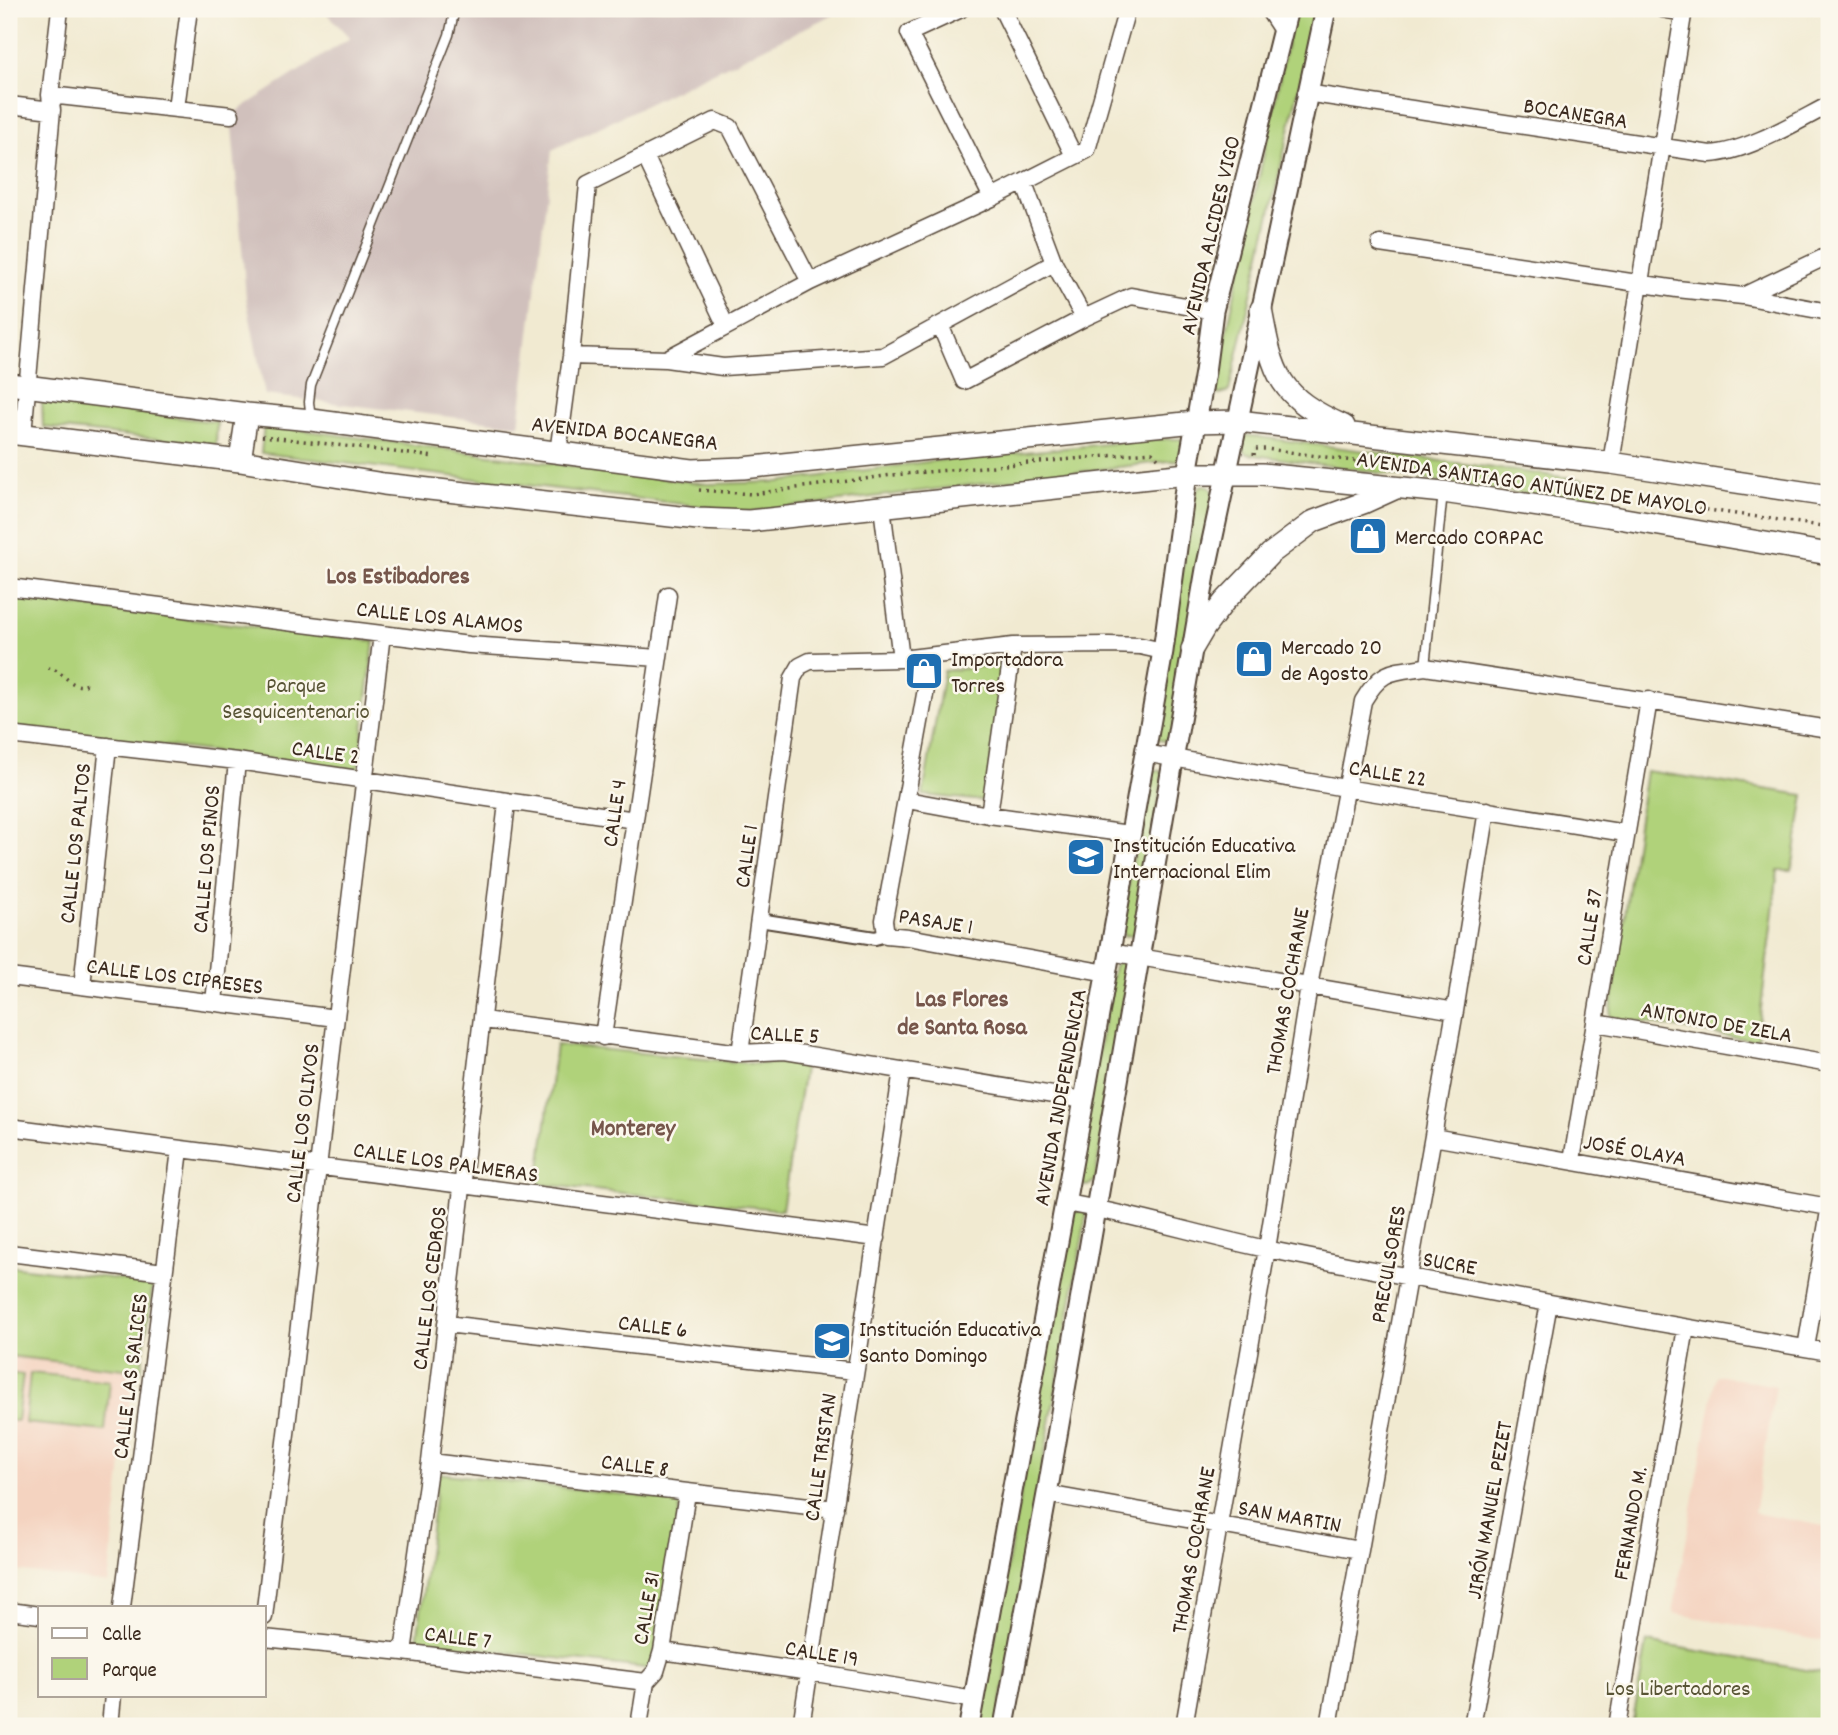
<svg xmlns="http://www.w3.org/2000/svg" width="1838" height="1735" font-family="Dekko,sans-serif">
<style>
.built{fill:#f4d3c0}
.industrial{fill:#d0c0bc}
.green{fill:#b0d27a;stroke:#767e4c;stroke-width:2}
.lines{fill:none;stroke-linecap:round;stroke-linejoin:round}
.service-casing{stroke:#564739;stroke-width:11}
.pedestrian-casing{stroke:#564739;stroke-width:16}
.minor-casing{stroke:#564739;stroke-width:19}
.tertiary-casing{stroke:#564739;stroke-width:23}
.secondary-casing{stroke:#564739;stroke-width:24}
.path{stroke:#564739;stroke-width:3.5;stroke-dasharray:2 5;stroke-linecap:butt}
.service{stroke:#fff;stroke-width:8}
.pedestrian{stroke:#fff;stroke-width:12}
.minor{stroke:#fff;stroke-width:16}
.tertiary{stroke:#fff;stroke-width:19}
.secondary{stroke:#fff;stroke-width:21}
.labels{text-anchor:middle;stroke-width:5;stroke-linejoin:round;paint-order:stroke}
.street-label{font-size:23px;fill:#3b2a1e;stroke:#fbf7ec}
.poi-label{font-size:23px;fill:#3b2a1e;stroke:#fbf7ec;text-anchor:start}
.park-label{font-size:23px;fill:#585435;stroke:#fbf7ec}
.neighbourhood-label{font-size:24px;font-weight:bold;fill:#76564b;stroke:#fbf7ec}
</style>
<rect width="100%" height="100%" fill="#fbf7ec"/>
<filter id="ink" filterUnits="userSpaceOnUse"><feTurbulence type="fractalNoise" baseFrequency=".0143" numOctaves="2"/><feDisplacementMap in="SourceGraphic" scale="14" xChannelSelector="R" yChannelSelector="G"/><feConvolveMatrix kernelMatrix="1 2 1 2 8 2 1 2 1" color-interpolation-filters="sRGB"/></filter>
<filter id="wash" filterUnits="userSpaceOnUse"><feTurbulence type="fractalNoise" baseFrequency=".00686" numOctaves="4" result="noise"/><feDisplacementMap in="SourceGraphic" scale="28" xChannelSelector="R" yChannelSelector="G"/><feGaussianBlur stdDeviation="1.57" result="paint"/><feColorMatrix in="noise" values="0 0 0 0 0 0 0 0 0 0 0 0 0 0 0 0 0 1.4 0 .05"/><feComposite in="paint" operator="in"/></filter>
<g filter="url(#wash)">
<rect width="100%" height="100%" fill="#f1ead1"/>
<!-- built -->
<path class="built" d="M 9,1356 L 133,1370 L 108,1583 L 9,1570 Z
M 1716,1375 L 1776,1386 L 1754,1513 L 1829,1527 L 1829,1642 L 1673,1613 Z"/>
<!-- industrial -->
<path class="industrial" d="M 323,9 L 844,9 L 552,150 L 519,425 L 265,395 L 246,297 L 231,115 L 350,38 Z"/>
<!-- green -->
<path class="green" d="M 1294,9 L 1317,9 L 1229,391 L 1218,395 L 1215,389 Z
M 42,401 L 217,422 L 216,445 L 43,427 Z
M 264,425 L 708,484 L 778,482 L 933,461 L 1156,439 L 1182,439 L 1185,449 L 1177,460 L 748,512 L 261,453 Z
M 1244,435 L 1599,482 L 1601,494 L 1588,503 L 1248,454 L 1241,449 Z
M 1202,485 L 1209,486 L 1214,493 L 1171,739 L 1163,741 L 1157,738 L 1154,732 L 1196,492 Z
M 9,598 L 374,641 L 358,770 L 9,726 Z
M 1005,664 L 985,801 L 923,795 L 944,671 Z
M 1153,770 L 1160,771 L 1163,775 L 1136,934 L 1125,936 L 1121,929 L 1149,771 Z
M 1646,771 L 1804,795 L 1792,870 L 1778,870 L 1757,1041 L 1610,1017 Z
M 1119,960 L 1129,962 L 1095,1180 L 1090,1185 L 1085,1186 L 1076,1177 L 1114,966 Z
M 556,1045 L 757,1064 L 805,1062 L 782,1210 L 538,1184 Z
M 1073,1211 L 1087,1212 L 997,1726 L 979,1726 L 1070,1216 Z
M 9,1266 L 153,1283 L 141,1371 L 9,1356 Z
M 9,1373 L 23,1375 L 17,1421 L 9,1420 Z
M 30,1373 L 110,1381 L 105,1431 L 25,1423 Z
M 438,1473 L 681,1501 L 653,1669 L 417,1642 Z
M 1647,1642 L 1829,1674 L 1829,1726 L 1632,1726 Z"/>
</g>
<g filter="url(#ink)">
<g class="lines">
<!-- service casing -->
<g class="service-casing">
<path id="service" d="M 311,420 L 309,402 L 311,385 L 449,35 L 455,9
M 1425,667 L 1443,492"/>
</g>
<!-- pedestrian casing -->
<g class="pedestrian-casing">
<path id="pedestrian" d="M 759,920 L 875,938 L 886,935"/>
</g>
<!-- minor casing -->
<g class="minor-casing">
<path id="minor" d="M 961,9 L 909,33 L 992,198
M 1002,9 L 1074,156
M 1268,9 L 1283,32
M 1662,9 L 1678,12 L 1691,9
M 1306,93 L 1710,154 C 1747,152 1796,122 1829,105
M 50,95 L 231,115
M 9,105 L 52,110
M 176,108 L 189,9
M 645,156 L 726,326
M 1024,183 L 1054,263 L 1084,318
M 1380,244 L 1677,289 L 1743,296 L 1829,312
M 1743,296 L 1829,255
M 940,325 L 964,381 L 1084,318 L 1131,296 L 1213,311
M 571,356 L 666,359 L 810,282 L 992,198 L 1087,150 L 1127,9
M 666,359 L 723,367 L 883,356 L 1054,263
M 23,435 L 52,110 L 50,95 L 60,9
M 558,453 L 571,356 L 588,184 L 715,121 L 730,127 L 810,282
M 1611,463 L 1684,9
M 882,507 L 901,659
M 9,587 L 469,645 L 659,658
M 932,656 L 884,920 L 886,935 L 908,937 L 1107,973
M 9,735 L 237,761 L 635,820
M 1144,753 L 1345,788 L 1625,833
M 907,800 L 989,815 L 1129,834
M 989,815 L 1013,646
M 1110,952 L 1455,1011
M 9,977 L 336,1018
M 82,986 L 108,746
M 214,1003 L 237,761
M 483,1020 L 740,1053 L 785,1051 L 1084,1100
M 1596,1023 L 1829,1064
M 603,1037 L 668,595
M 740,1053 L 793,678 L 800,666 L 810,661 L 901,659 L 1013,646 L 1109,645 L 1140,646 L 1163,651
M 9,1127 L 877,1238
M 1433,1137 L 1829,1207
M 1572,1160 L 1649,700
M 1065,1203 C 1134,1214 1202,1236 1271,1250 C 1457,1287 1643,1321 1829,1352
M 9,1253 L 164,1272
M 446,1324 L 855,1371
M 1806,1348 L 1829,1211
M 430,1462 L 835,1509
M 1047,1494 L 1360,1550
M 122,1607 L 180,1150
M 9,1611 L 40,1615
M 264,1617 L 382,634
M 264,1638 L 403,1652 L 646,1682
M 662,1651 L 810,1672 L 974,1700
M 403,1652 L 430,1462 L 507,803
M 110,1726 L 113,1695
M 639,1726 L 646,1682 L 656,1671 L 662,1651 L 687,1493
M 801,1726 L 902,1070
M 1184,1726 L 1267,1249 L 1309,986 L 1363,701 C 1382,669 1391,672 1425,667 L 1829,729
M 1329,1726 L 1455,1011 L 1487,810
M 1472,1726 L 1549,1303
M 1617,1726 L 1686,1328"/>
</g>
<!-- tertiary casing -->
<g class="tertiary-casing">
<path id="tertiary" d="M 969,1726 L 1084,1100 L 1163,651 L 1187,474 L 1205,372 L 1213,311 L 1288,9
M 1004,1726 L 1047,1494 L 1206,569 L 1326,9"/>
</g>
<!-- secondary casing -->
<g class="secondary-casing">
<path id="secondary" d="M 1261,309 C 1273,376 1279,397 1344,426
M 9,384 L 247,414 L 311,420 L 692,470 L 743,468 L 1195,422 L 1238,421 L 1611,463 L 1829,496
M 9,433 L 240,461 L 384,484 L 698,519 L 749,521 L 1187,474 L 1262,474 L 1443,492 L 1607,516 L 1829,554
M 240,461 L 247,414
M 1192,649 L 1205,627 L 1224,602 L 1270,554 L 1314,521 L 1363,503 L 1396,488"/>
</g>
<!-- path -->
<path class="path" d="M 262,436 L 435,457
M 1254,455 L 1255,449 L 1267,449 L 1376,464
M 699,490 L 752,494 L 893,475 L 1152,452 L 1158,458
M 1644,501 L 1829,527
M 48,668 C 66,670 70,693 90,683"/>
<!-- service -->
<use href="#service" class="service"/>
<!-- pedestrian -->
<use href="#pedestrian" class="pedestrian"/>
<!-- minor -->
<use href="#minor" class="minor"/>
<!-- tertiary -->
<use href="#tertiary" class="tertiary"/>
<!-- secondary -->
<use href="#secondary" class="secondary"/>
</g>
</g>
<!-- icons -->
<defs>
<g id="shop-square" transform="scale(2.0125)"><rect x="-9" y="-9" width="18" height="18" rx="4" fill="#1f6fb2" stroke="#fbf7ec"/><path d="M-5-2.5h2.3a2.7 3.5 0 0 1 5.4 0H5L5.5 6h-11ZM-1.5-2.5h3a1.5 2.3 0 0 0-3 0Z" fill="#fff"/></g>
<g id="school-square" transform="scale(2.0125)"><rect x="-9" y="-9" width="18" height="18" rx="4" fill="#1f6fb2" stroke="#fbf7ec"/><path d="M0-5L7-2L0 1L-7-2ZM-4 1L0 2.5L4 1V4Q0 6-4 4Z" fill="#fff"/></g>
</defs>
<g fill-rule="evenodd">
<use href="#shop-square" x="1368" y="536"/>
<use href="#shop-square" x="1254" y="659"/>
<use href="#shop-square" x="924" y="671"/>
<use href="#school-square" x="1086" y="857"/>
<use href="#school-square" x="832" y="1341"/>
</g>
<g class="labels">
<!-- street labels -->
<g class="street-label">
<text transform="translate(1576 112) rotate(9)" y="8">BOCANEGRA</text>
<text transform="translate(1209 235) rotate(-77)" y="8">AVENIDA ALCIDES VIGO</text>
<text transform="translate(625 432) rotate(6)" y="8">AVENIDA BOCANEGRA</text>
<text transform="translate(1532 482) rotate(8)" y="8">AVENIDA SANTIAGO ANTÚNEZ DE MAYOLO</text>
<text transform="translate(440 616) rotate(6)" y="8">CALLE LOS ALAMOS</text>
<text transform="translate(326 751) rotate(8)" y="8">CALLE 2</text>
<text transform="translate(1388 772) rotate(9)" y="8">CALLE 22</text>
<text transform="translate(613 813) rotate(-82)" y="8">CALLE 4</text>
<text transform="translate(74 843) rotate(-84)" y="8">CALLE LOS PALTOS</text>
<text transform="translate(745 856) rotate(-82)" y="8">CALLE 1</text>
<text transform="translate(205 859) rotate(-85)" y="8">CALLE LOS PINOS</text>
<text transform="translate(936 920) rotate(9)" y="8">PASAJE 1</text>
<text transform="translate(1588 927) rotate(-81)" y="8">CALLE 37</text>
<text transform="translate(175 975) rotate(7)" y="8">CALLE LOS CIPRESES</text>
<text transform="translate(1286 991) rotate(-80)" y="8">THOMAS COCHRANE</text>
<text transform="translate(1717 1021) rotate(10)" y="8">ANTONIO DE ZELA</text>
<text transform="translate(785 1033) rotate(3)" y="8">CALLE 5</text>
<text transform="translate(1059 1097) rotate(-80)" y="8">AVENIDA INDEPENDENCIA</text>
<text transform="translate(301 1123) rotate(-83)" y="8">CALLE LOS OLIVOS</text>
<text transform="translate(1635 1149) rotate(10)" y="8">JOSÉ OLAYA</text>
<text transform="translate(446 1161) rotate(8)" y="8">CALLE LOS PALMERAS</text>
<text transform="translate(1450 1262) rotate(10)" y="8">SUCRE</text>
<text transform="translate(1387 1264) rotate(-80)" y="8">PRECULSORES</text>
<text transform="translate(428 1288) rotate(-83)" y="8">CALLE LOS CEDROS</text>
<text transform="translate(653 1325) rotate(7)" y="8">CALLE 6</text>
<text transform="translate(129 1376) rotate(-83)" y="8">CALLE LAS SALICES</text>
<text transform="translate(819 1457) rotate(-82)" y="8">CALLE TRISTAN</text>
<text transform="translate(635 1464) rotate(7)" y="8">CALLE 8</text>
<text transform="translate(1488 1510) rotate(-80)" y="8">JIRÓN MANUEL PEZET</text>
<text transform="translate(1290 1515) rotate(10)" y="8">SAN MARTIN</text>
<text transform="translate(1629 1523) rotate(-80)" y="8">FERNANDO M.</text>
<text transform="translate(1192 1550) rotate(-80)" y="8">THOMAS COCHRANE</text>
<text transform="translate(645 1608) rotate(-80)" y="8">CALLE 31</text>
<text transform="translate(458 1636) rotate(7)" y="8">CALLE 7</text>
<text transform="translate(822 1652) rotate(9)" y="8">CALLE 19</text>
</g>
<!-- poi labels -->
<g class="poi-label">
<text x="1395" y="544">Mercado CORPAC</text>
<text x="1281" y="654">Mercado 20<tspan x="1281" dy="26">de Agosto</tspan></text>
<text x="951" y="666">Importadora<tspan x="951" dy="26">Torres</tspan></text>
<text x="1113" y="852">Institución Educativa<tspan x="1113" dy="26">Internacional Elim</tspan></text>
<text x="859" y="1336">Institución Educativa<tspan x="859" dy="26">Santo Domingo</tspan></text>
</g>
<!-- park labels -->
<g class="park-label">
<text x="296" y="692">Parque<tspan x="296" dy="26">Sesquicentenario</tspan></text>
<text x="1678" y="1695">Los Libertadores</text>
</g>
<!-- neighbourhood labels -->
<g class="neighbourhood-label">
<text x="398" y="583">Los Estibadores</text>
<text x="962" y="1006">Las Flores<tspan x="962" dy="28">de Santa Rosa</tspan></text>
<text x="633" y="1135">Monterey</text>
</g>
</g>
<!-- margin -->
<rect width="1838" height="1735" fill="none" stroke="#fbf7ec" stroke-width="35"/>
<!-- legend -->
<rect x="38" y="1606" width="228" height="91" fill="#fbf7ec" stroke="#aea59a" stroke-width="2"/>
<rect x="52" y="1628" width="35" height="10" fill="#ffffff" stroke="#aea59a" stroke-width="2"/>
<text x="102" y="1640" font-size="21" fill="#3b2a1e">Calle</text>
<rect x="52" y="1658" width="35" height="21" fill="#b0d27a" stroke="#aea59a" stroke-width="2"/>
<text x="102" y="1676" font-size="21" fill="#3b2a1e">Parque</text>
</svg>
